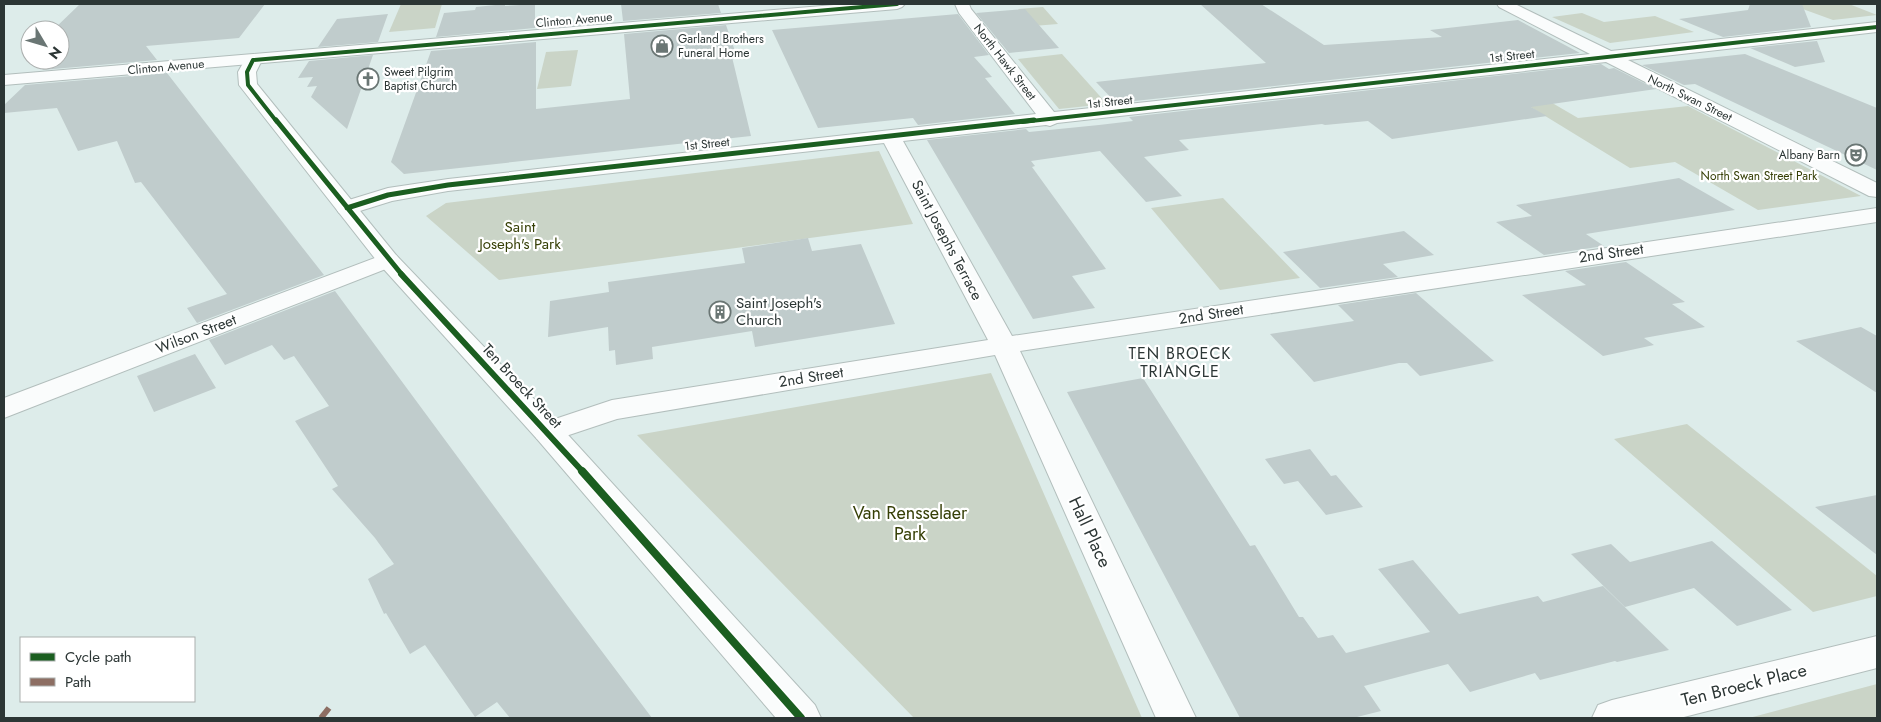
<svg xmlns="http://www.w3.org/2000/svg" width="1881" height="722" font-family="Jost,sans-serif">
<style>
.green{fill:#cad4c7}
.building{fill:#c0cccc}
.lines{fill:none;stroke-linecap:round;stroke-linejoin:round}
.street-casing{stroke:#b2bebc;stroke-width:2}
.secondary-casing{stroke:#b2bebc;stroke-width:2}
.primary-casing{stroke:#b2bebc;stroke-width:2}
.street{fill:#fafcfc;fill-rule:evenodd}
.secondary{fill:#fafcfc;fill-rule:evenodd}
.primary{fill:#fafcfc;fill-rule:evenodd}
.quiet{stroke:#8d6e63;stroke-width:6;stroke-dasharray:13 6;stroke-linecap:butt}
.cycleway-far3-casing{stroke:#fff;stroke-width:5.5}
.cycleway-far2-casing{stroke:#fff;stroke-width:8}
.cycleway-far1-casing{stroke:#fff;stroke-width:9}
.cycleway-casing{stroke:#fff;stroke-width:11}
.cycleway-far3{stroke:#1b5e20;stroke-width:4}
.cycleway-far2{stroke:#1b5e20;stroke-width:5}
.cycleway-far1{stroke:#1b5e20;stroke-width:6}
.cycleway{stroke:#1b5e20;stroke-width:8}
.labels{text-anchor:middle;stroke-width:4.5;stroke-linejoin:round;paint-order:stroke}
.far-street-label{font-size:12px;fill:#2c3635;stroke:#fff}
.far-poi-label{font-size:12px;fill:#2c3635;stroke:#fff;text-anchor:start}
.far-park-label{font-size:12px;fill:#363f06;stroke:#fff}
.park-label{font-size:15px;fill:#363f06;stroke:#fff}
.street-label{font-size:15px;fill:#2c3635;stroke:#fff}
.poi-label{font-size:15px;fill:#2c3635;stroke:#fff;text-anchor:start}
.neighbourhood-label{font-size:16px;letter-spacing:1px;fill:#2c3635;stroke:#fff}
.near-park-label{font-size:18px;fill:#363f06;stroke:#fff}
.near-street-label{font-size:18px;fill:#2c3635;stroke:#fff}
</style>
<rect width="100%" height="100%" fill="#ddecea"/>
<!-- green -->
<path class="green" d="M 401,4 L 442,4 L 435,28 L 389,32 Z
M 1789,4 L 1849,4 L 1877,15 L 1833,20 Z
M 1043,7 L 1058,24 L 1033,26 L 1018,9 Z
M 1582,13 L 1604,22 L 1655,16 L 1694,32 L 1610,43 L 1552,17 Z
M 578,50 L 571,86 L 537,89 L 546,52 Z
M 1062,54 L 1107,104 L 1059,109 L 1018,59 Z
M 1513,80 L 1578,118 L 1688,106 L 1861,196 L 1758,210 L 1675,162 L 1630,168 L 1490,82 Z
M 879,151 L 913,224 L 499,280 L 426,216 L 446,203 Z
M 1223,198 L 1300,278 L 1220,290 L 1151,208 Z
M 991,373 L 1142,718 L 914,718 L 637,435 Z
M 1687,424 L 1877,576 L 1877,596 L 1813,612 L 1614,439 Z
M 1877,684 L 1877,718 L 1749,718 Z"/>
<!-- building -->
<path class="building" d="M 80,4 L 265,4 L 239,38 L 146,46 L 157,60 L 42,70 L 53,60 L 60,60 L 60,30 L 53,30 Z
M 505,4 L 505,6 L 535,4 L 535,28 L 436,37 L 444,13 L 475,10 L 476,7 Z
M 621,4 L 718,4 L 721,13 L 623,21 Z
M 1200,4 L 1261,4 L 1324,45 L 1442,37 L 1430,30 L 1518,20 L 1580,53 L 1116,103 L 1096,82 L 1266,63 Z
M 1750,4 L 1802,4 L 1811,27 L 1723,37 L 1679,19 L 1748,10 Z
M 1025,9 L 1059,48 L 1009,53 L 976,13 Z
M 388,14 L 378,42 L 318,47 L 337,19 Z
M 958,14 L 989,55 L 974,57 L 992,77 L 985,78 L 1015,114 L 918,125 L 913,118 L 818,128 L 772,30 Z
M 726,25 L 737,57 L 732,57 L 751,136 L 404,174 L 391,162 L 431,51 L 536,42 L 536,109 L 630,99 L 624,34 Z
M 1817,41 L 1825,62 L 1795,67 L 1750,48 Z
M 1745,54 L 1877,108 L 1877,170 L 1695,84 L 1684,85 L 1642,65 Z
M 373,55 L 347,129 L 311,97 L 317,86 L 307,87 L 313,77 L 298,78 L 309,61 Z
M 1601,64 L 1609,69 L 1614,68 L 1656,89 L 1531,107 L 1547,116 L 1392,139 L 1368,121 L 1325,125 L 1322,124 L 1179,140 L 1189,150 L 1144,157 L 1182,196 L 1146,202 L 1100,151 L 1031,161 L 1035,166 L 1032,167 L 1106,269 L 1072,276 L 1095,308 L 1033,319 L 927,140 L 1026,129 L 1029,132 L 1099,125 L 1133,121 L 1129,117 Z
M 167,73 L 291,233 L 324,275 L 197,323 L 187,308 L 227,294 L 141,182 L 135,183 L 117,141 L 78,151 L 57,108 L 4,113 L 4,105 L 25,85 Z
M 1679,178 L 1735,210 L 1586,234 L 1604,246 L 1544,255 L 1496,222 L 1532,216 L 1516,205 Z
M 1404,231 L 1434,255 L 1383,264 L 1398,277 L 1320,288 L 1283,252 Z
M 808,238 L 812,251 L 861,244 L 895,324 L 755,347 L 752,331 L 652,347 L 653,359 L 616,365 L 615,350 L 609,351 L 608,327 L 548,337 L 550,301 L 609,292 L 608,282 L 745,263 L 742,248 Z
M 1626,262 L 1685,302 L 1672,304 L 1705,327 L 1644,338 L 1654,345 L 1603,356 L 1522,295 L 1586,285 L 1565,271 Z
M 335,291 L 567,605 L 652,718 L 510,718 L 497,702 L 475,717 L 425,645 L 410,654 L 386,613 L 384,614 L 368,579 L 394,564 L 375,538 L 332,489 L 338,486 L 295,421 L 329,406 L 294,356 L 284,360 L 272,345 L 225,365 L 209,340 Z
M 1416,293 L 1494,361 L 1420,376 L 1407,363 L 1399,363 L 1314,382 L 1270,334 L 1354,321 L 1338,305 Z
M 1861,327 L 1877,336 L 1877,393 L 1796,341 Z
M 195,354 L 216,388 L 154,412 L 137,376 Z
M 1143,378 L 1250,546 L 1255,545 L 1299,617 L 1303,617 L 1318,638 L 1333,635 L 1346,653 L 1430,632 L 1378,569 L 1413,560 L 1459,614 L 1538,596 L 1543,602 L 1603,586 L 1669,650 L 1617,662 L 1615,661 L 1540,680 L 1535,673 L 1470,692 L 1448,664 L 1364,686 L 1381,711 L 1353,718 L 1240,718 L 1067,392 Z
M 1310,449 L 1331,476 L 1336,475 L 1363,507 L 1326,515 L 1298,481 L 1284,484 L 1265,459 Z
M 1877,495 L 1877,555 L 1815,507 Z
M 1712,541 L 1792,610 L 1737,626 L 1694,588 L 1625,607 L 1571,554 L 1611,544 L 1630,562 Z"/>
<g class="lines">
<!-- street casing -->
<g class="street-casing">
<path id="street" d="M 955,4 L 969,4 L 971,9 L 1054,112 L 1590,54 L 1499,7 L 1497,4 L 1515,4 L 1611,51 L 1877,22 L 1877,32 L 1628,60 L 1877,183 L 1877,197 L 1869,196 L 1606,62 L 1057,123 L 1050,126 L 1046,125 L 903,141 L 1012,336 L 1877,208 L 1877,222 L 1020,351 L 1196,718 L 1156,718 L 995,355 L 617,419 L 548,442 L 537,439 L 533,432 L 537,425 L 612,400 L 988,340 L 884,143 L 448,191 L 392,201 L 347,215 L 339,213 L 336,208 L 339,203 L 388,188 L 448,179 L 1036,114 L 959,13 Z
M 388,253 L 396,255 L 400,260 L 396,265 L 4,418 L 4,398 Z
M 1877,636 L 1877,668 L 1680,718 L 1592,718 L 1598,705 L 1612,700 Z"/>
</g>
<!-- secondary casing -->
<g class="secondary-casing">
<path id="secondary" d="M 253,55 L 259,56 L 262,60 L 256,72 L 257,84 L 396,255 L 559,425 L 815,705 L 821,718 L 776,718 L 537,439 L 380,265 L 239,85 L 238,72 L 247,56 Z"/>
</g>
<!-- primary casing -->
<g class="primary-casing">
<path id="primary" d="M 846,4 L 905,4 L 902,7 L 897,9 L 4,85 L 4,75 Z"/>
</g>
<!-- street -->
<use href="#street" class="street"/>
<!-- secondary -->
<use href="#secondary" class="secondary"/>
<!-- primary -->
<use href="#primary" class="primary"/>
<!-- quiet -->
<path class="quiet" d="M 321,718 L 329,708"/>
<!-- cycleway-far3 casing -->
<g class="cycleway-far3-casing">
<path id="cycleway-far3" d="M 277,122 L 248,85 L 247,72 L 253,60 L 897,4
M 1022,122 L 1877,27"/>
</g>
<!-- cycleway-far2 casing -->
<g class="cycleway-far2-casing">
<path id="cycleway-far2" d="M 276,120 L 403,276
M 347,208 L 388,195 L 448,185 L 1034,120"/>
</g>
<!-- cycleway-far1 casing -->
<g class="cycleway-far1-casing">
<path id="cycleway-far1" d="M 401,274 L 583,472"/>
</g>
<!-- cycleway casing -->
<g class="cycleway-casing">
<path id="cycleway" d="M 582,471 L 801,718"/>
</g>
<!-- cycleway-far3 -->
<use href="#cycleway-far3" class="cycleway-far3"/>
<!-- cycleway-far2 -->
<use href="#cycleway-far2" class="cycleway-far2"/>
<!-- cycleway-far1 -->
<use href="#cycleway-far1" class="cycleway-far1"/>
<!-- cycleway -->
<use href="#cycleway" class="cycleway"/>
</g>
<!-- icons -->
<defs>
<g id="shop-ring" transform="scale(1.125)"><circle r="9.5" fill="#fff" stroke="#6a7674" stroke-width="1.5"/><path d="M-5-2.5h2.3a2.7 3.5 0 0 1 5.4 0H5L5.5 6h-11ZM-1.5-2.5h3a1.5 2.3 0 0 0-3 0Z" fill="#6a7674"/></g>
<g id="church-ring" transform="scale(1.125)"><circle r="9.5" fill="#fff" stroke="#6a7674" stroke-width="1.5"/><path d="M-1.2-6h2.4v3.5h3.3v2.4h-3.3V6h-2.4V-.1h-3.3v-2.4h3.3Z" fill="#6a7674"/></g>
<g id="theatre-ring" transform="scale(1.125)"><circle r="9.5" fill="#fff" stroke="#6a7674" stroke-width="1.5"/><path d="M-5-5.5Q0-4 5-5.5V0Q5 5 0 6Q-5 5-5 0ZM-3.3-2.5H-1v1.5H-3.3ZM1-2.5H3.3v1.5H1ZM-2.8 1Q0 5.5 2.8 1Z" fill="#6a7674"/></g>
<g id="building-ring" transform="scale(1.125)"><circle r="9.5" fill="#fff" stroke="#6a7674" stroke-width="1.5"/><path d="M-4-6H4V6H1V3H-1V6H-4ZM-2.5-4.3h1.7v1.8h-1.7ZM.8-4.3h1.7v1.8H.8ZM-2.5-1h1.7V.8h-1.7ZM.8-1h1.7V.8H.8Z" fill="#6a7674"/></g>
</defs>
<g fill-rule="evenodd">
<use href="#shop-ring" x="662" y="46"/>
<use href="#church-ring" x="368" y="79"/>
<use href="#theatre-ring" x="1856" y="155"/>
<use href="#building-ring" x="720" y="312"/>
</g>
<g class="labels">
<!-- far-street labels -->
<g class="far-street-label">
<text transform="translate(574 20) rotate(-5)" y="4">Clinton Avenue</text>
<text transform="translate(1512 56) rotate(-6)" y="4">1st Street</text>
<text transform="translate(1005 62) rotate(52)" y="4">North Hawk Street</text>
<text transform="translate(166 67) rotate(-5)" y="4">Clinton Avenue</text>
<text transform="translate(1690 98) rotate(26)" y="4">North Swan Street</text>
<text transform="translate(1110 102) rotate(-6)" y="4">1st Street</text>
<text transform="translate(707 144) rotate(-6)" y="4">1st Street</text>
</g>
<!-- far-poi labels -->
<g class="far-poi-label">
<text x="678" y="43">Garland Brothers<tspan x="678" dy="14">Funeral Home</tspan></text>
<text x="384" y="76">Sweet Pilgrim<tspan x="384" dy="14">Baptist Church</tspan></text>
<text x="1840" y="159" text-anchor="end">Albany Barn</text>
</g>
<!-- far-park labels -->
<g class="far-park-label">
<text x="1759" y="180">North Swan Street Park</text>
</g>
<!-- park labels -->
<g class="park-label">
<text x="520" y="232">Saint<tspan x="520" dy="17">Joseph's Park</tspan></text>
</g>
<!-- street labels -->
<g class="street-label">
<text transform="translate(947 240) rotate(62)" y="5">Saint Josephs Terrace</text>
<text transform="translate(1611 253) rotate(-8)" y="5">2nd Street</text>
<text transform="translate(1211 314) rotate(-9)" y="5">2nd Street</text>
<text transform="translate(196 334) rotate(-21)" y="5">Wilson Street</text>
<text transform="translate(811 377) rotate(-9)" y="5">2nd Street</text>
<text transform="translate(522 386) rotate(47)" y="5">Ten Broeck Street</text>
</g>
<!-- poi labels -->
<g class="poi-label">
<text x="736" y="308">Saint Joseph's<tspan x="736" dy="17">Church</tspan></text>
</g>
<!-- neighbourhood labels -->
<g class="neighbourhood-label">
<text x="1180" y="359">TEN BROECK<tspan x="1180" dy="18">TRIANGLE</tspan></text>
</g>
<!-- near-park labels -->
<g class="near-park-label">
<text x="910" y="519">Van Rensselaer<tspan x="910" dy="21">Park</tspan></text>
</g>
<!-- near-street labels -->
<g class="near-street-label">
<text transform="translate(1090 532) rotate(65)" y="6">Hall Place</text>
<text transform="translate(1744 685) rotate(-14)" y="6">Ten Broeck Place</text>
</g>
</g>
<!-- border -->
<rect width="1881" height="722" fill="none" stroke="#2c3635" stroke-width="10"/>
<!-- legend -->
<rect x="20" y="637" width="175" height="65" fill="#ffffff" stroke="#abafae"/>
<rect x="30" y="653" width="25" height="8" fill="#1b5e20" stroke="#abafae"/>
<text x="65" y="662" font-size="15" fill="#2c3635">Cycle path</text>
<rect x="30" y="678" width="25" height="8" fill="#8d6e63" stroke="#abafae"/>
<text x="65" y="687" font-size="15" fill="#2c3635">Path</text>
<!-- north arrow -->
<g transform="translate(45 45) rotate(128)"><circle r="24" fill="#ffffff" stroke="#abafae"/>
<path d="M0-4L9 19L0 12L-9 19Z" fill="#6a7674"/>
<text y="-8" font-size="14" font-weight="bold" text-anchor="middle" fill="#2c3635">N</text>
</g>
</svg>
